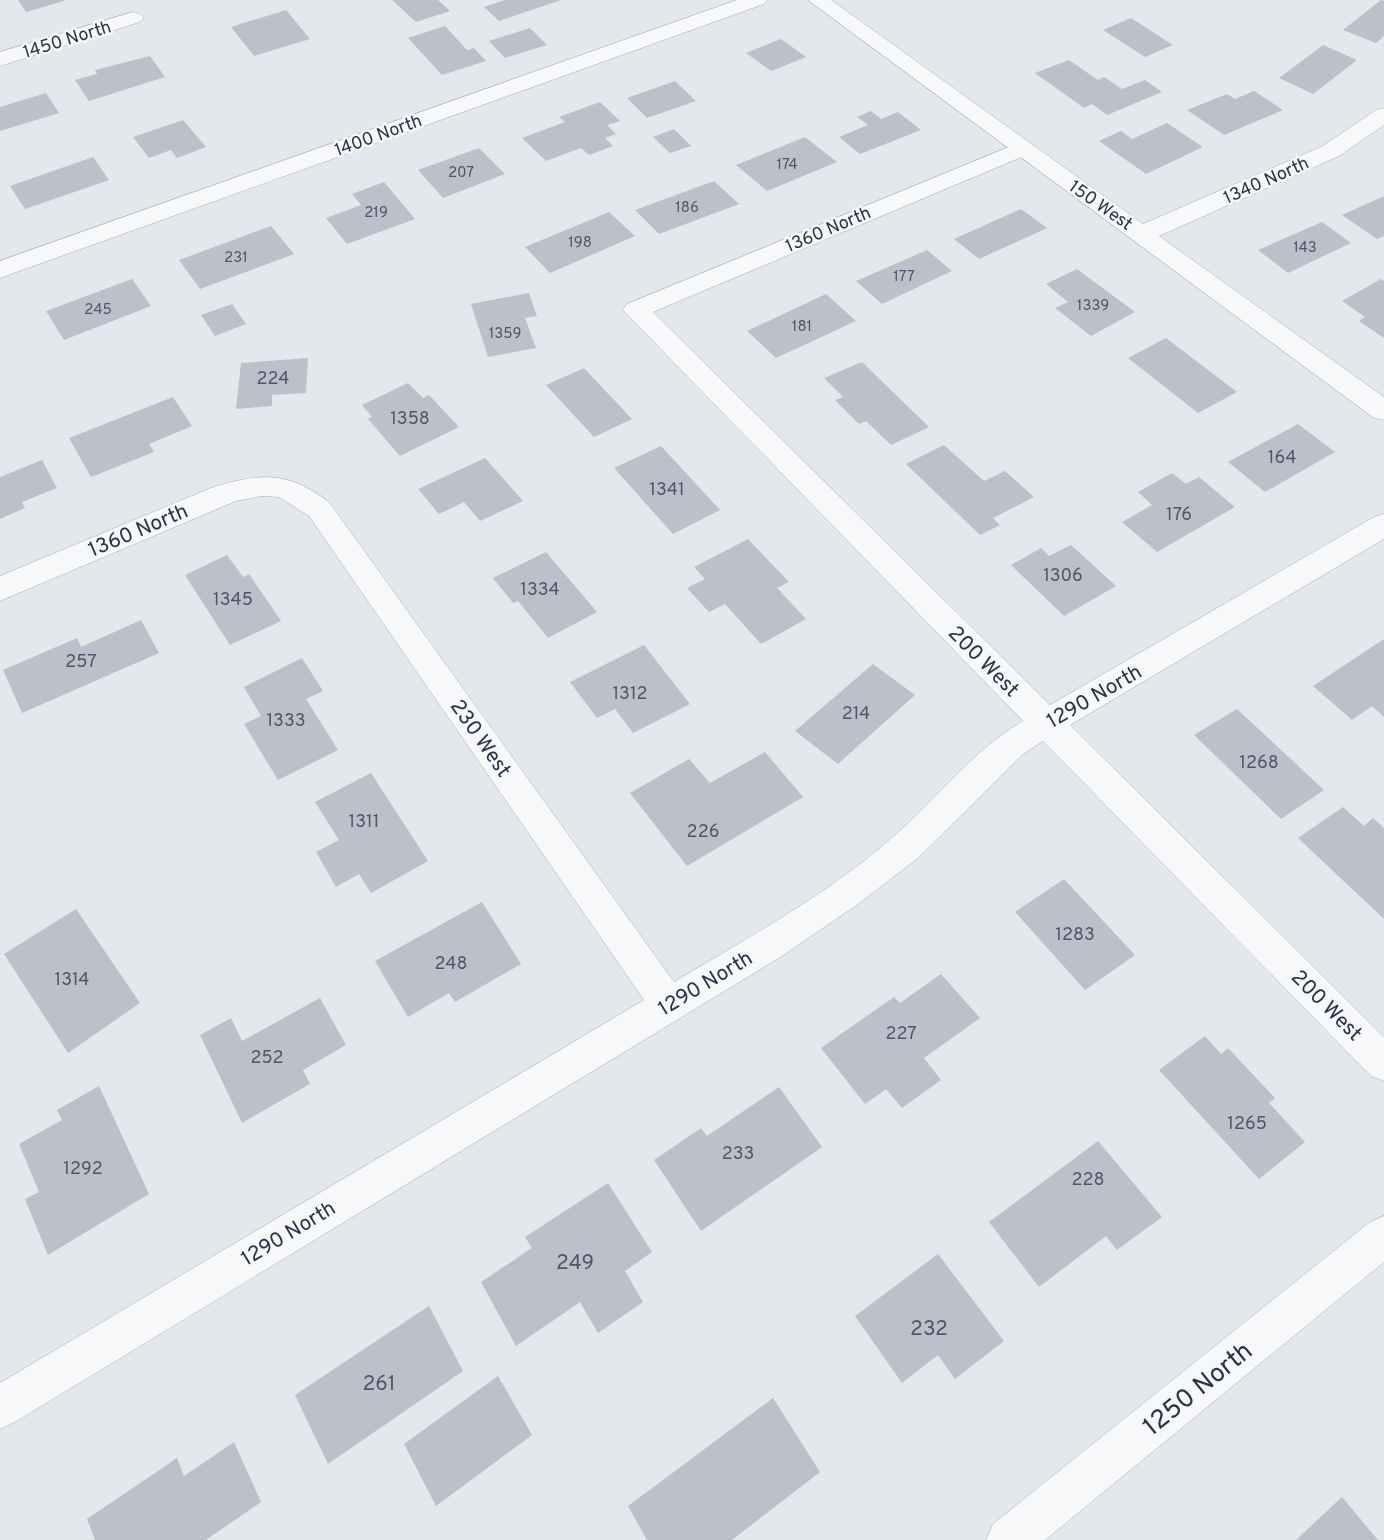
<svg xmlns="http://www.w3.org/2000/svg" width="1384" height="1540" font-family="Overpass,sans-serif">
<style>
.building{fill:#bbc0ca}
.lines{fill:none;stroke-linecap:round;stroke-linejoin:round}
.minor-casing{stroke:#a9aeb7;stroke-width:1}
.tertiary-casing{stroke:#a9aeb7;stroke-width:1}
.minor{fill:#f7f8fa;fill-rule:evenodd}
.tertiary{fill:#f7f8fa;fill-rule:evenodd}
.labels{text-anchor:middle;stroke-width:5;stroke-linejoin:round;paint-order:stroke}
.far-number-label{font-size:15px;fill:#4f5766}
.far-street-label{font-size:18px;fill:#2b3445;stroke:#f4f6f9}
.number-label{font-size:18px;fill:#4f5766}
.street-label{font-size:21px;fill:#2b3445;stroke:#f4f6f9}
.near-number-label{font-size:21px;fill:#4f5766}
.near-street-label{font-size:26px;fill:#2b3445;stroke:#f4f6f9}
</style>
<rect width="100%" height="100%" fill="#e4e7ec"/>
<!-- building -->
<path class="building" d="M 18,0 L 64,0 L 64,1 L 26,12 Z
M 392,0 L 438,0 L 450,11 L 416,22 Z
M 505,0 L 561,0 L 499,21 L 484,7 Z
M 1381,0 L 1384,1 L 1384,36 L 1376,43 L 1343,30 Z
M 286,10 L 310,39 L 254,56 L 231,27 Z
M 1131,18 L 1173,45 L 1145,57 L 1103,30 Z
M 445,26 L 467,50 L 474,48 L 486,61 L 442,75 L 408,38 Z
M 530,28 L 547,45 L 505,58 L 489,41 Z
M 781,39 L 806,57 L 771,71 L 746,53 Z
M 1323,45 L 1357,60 L 1313,94 L 1279,78 Z
M 150,56 L 165,77 L 89,101 L 75,80 L 97,74 L 95,70 Z
M 1069,60 L 1098,80 L 1104,77 L 1122,89 L 1145,80 L 1162,92 L 1107,115 L 1092,104 L 1084,108 L 1035,73 Z
M 675,81 L 696,101 L 647,118 L 627,98 Z
M 1254,91 L 1283,110 L 1224,135 L 1187,110 L 1227,94 L 1235,99 Z
M 46,93 L 59,113 L 0,131 L 0,107 Z
M 600,102 L 620,121 L 607,125 L 616,134 L 605,138 L 613,146 L 589,155 L 581,148 L 546,161 L 522,138 L 565,122 L 559,117 Z
M 871,111 L 881,119 L 898,112 L 921,130 L 860,154 L 839,137 L 868,125 L 857,117 Z
M 183,120 L 206,147 L 177,158 L 171,150 L 149,158 L 133,137 Z
M 1167,123 L 1203,147 L 1146,174 L 1099,141 L 1121,131 L 1132,139 Z
M 674,129 L 691,146 L 670,153 L 653,137 Z
M 805,137 L 837,162 L 767,191 L 736,165 Z
M 479,148 L 505,174 L 443,198 L 418,170 Z
M 93,157 L 109,180 L 25,209 L 10,186 Z
M 714,181 L 739,204 L 659,234 L 635,210 Z
M 384,182 L 415,219 L 347,244 L 326,218 L 361,205 L 352,194 Z
M 1384,196 L 1384,236 L 1377,239 L 1342,215 Z
M 1021,209 L 1047,228 L 979,259 L 954,239 Z
M 609,212 L 635,236 L 550,273 L 525,247 Z
M 1322,222 L 1351,243 L 1288,273 L 1258,250 Z
M 271,226 L 294,254 L 200,289 L 179,260 Z
M 927,250 L 952,271 L 882,304 L 856,281 Z
M 1077,269 L 1135,312 L 1091,336 L 1055,308 L 1068,302 L 1046,284 Z
M 132,279 L 151,306 L 64,340 L 46,311 Z
M 1381,279 L 1384,281 L 1384,338 L 1359,321 L 1365,317 L 1342,301 Z
M 529,293 L 537,316 L 525,318 L 536,348 L 488,357 L 471,304 Z
M 826,294 L 856,321 L 776,358 L 747,331 Z
M 232,304 L 246,324 L 215,336 L 201,315 Z
M 1166,338 L 1237,392 L 1198,413 L 1128,358 Z
M 308,358 L 306,393 L 272,395 L 272,406 L 236,409 L 241,363 Z
M 862,362 L 929,427 L 891,445 L 866,421 L 859,424 L 835,400 L 843,397 L 824,378 Z
M 584,368 L 632,419 L 594,437 L 546,385 Z
M 408,383 L 423,398 L 429,395 L 459,427 L 400,456 L 368,419 L 372,417 L 362,405 Z
M 173,397 L 192,426 L 149,444 L 154,452 L 91,477 L 69,438 Z
M 1298,424 L 1335,452 L 1265,492 L 1228,462 Z
M 944,445 L 984,481 L 1005,471 L 1034,497 L 993,518 L 1000,525 L 980,535 L 906,464 Z
M 661,446 L 720,510 L 673,534 L 614,468 Z
M 485,458 L 523,501 L 480,521 L 464,502 L 439,514 L 418,489 Z
M 42,460 L 57,488 L 22,502 L 25,508 L 0,519 L 0,477 Z
M 1172,473 L 1186,484 L 1199,477 L 1235,507 L 1157,552 L 1122,522 L 1152,505 L 1138,492 Z
M 748,539 L 789,582 L 777,588 L 806,619 L 761,644 L 725,604 L 709,612 L 687,588 L 705,579 L 694,567 Z
M 1071,545 L 1116,586 L 1064,616 L 1011,565 L 1041,548 L 1049,556 Z
M 546,552 L 597,612 L 548,638 L 518,601 L 513,603 L 493,578 Z
M 227,555 L 243,577 L 249,574 L 281,621 L 230,645 L 185,575 Z
M 141,620 L 159,653 L 22,713 L 3,670 L 77,638 L 81,647 Z
M 1384,639 L 1384,717 L 1372,706 L 1352,720 L 1313,686 Z
M 644,645 L 690,704 L 633,733 L 615,709 L 597,718 L 570,682 Z
M 302,658 L 323,691 L 306,699 L 338,750 L 278,780 L 244,724 L 261,716 L 244,687 Z
M 873,664 L 915,695 L 838,764 L 795,731 Z
M 1237,709 L 1324,790 L 1281,819 L 1194,735 Z
M 765,752 L 803,797 L 687,866 L 630,793 L 689,759 L 710,783 Z
M 371,773 L 428,861 L 371,893 L 359,874 L 336,887 L 316,852 L 339,840 L 315,802 Z
M 1343,807 L 1364,826 L 1373,818 L 1384,828 L 1384,919 L 1298,838 Z
M 1064,879 L 1135,955 L 1085,990 L 1015,912 Z
M 482,902 L 521,964 L 455,1002 L 449,993 L 408,1017 L 375,961 Z
M 76,909 L 140,1003 L 68,1053 L 4,954 Z
M 941,974 L 980,1018 L 924,1058 L 941,1080 L 902,1108 L 886,1089 L 865,1104 L 821,1048 L 894,997 L 900,1003 Z
M 320,998 L 346,1045 L 303,1070 L 310,1084 L 242,1123 L 200,1035 L 231,1018 L 242,1041 Z
M 1205,1036 L 1221,1054 L 1228,1048 L 1275,1098 L 1269,1103 L 1305,1142 L 1259,1179 L 1159,1070 Z
M 99,1086 L 149,1194 L 48,1255 L 25,1199 L 39,1192 L 19,1144 L 62,1120 L 57,1110 Z
M 779,1087 L 822,1147 L 701,1231 L 654,1160 L 701,1128 L 707,1136 Z
M 1098,1141 L 1162,1217 L 1117,1250 L 1106,1236 L 1039,1287 L 989,1222 Z
M 608,1183 L 652,1252 L 625,1271 L 643,1302 L 598,1333 L 580,1302 L 516,1346 L 481,1282 L 532,1248 L 525,1237 Z
M 938,1254 L 1004,1341 L 955,1379 L 938,1355 L 902,1383 L 855,1316 Z
M 429,1306 L 463,1371 L 328,1464 L 295,1395 Z
M 498,1376 L 532,1435 L 436,1506 L 404,1444 Z
M 773,1398 L 820,1472 L 732,1540 L 647,1540 L 628,1506 Z
M 234,1442 L 261,1502 L 206,1540 L 95,1540 L 87,1519 L 177,1458 L 184,1476 Z
M 1342,1497 L 1378,1540 L 1296,1540 Z"/>
<g class="lines">
<!-- minor casing -->
<g class="minor-casing">
<path id="minor" d="M 737,0 L 767,0 L 764,4 L 0,278 L 0,261 Z
M 133,12 L 140,14 L 144,18 L 140,22 L 0,66 L 0,52 Z
M 1021,142 L 1029,144 L 1033,149 L 1029,154 L 653,312 L 1050,705 L 1374,517 L 1384,514 L 1384,539 L 1070,725 L 1384,1037 L 1384,1081 L 1371,1076 L 1043,741 L 1023,754 L 918,858 L 858,904 L 779,958 L 15,1422 L 0,1429 L 0,1383 L 644,1000 L 309,516 L 279,497 L 261,496 L 236,501 L 0,601 L 0,576 L 211,488 C 259,473 287,470 329,502 L 674,982 C 749,937 829,894 894,836 C 938,798 973,750 1023,721 L 623,310 L 627,304 Z
M 1384,1216 L 1384,1262 L 1045,1540 L 986,1540 L 993,1524 L 1370,1222 Z"/>
</g>
<!-- tertiary casing -->
<g class="tertiary-casing">
<path id="tertiary" d="M 808,0 L 831,0 L 1143,224 L 1323,146 L 1376,110 L 1384,108 L 1384,125 L 1339,156 L 1159,236 L 1384,397 L 1384,420 L 1374,418 Z"/>
</g>
<!-- minor -->
<use href="#minor" class="minor"/>
<!-- tertiary -->
<use href="#tertiary" class="tertiary"/>
</g>
<g class="labels">
<!-- far-number labels -->
<g class="far-number-label">
<text x="787" y="169">174</text>
<text x="461" y="177">207</text>
<text x="687" y="212">186</text>
<text x="376" y="217">219</text>
<text x="580" y="247">198</text>
<text x="1305" y="252">143</text>
<text x="236" y="262">231</text>
<text x="904" y="281">177</text>
<text x="1093" y="310">1339</text>
<text x="98" y="314">245</text>
<text x="802" y="331">181</text>
<text x="505" y="338">1359</text>
</g>
<!-- far-street labels -->
<g class="far-street-label">
<text transform="translate(67 39) rotate(-17)" y="6">1450 North</text>
<text transform="translate(378 135) rotate(-20)" y="6">1400 North</text>
<text transform="translate(1266 180) rotate(-24)" y="6">1340 North</text>
<text transform="translate(1101 205) rotate(35)" y="6">150 West</text>
<text transform="translate(828 229) rotate(-23)" y="6">1360 North</text>
</g>
<!-- number labels -->
<g class="number-label">
<text x="273" y="384">224</text>
<text x="410" y="424">1358</text>
<text x="1282" y="463">164</text>
<text x="667" y="495">1341</text>
<text x="1179" y="520">176</text>
<text x="1063" y="581">1306</text>
<text x="540" y="595">1334</text>
<text x="233" y="605">1345</text>
<text x="81" y="667">257</text>
<text x="630" y="699">1312</text>
<text x="856" y="719">214</text>
<text x="286" y="726">1333</text>
<text x="1259" y="768">1268</text>
<text x="364" y="827">1311</text>
<text x="703" y="837">226</text>
<text x="1075" y="940">1283</text>
<text x="451" y="969">248</text>
<text x="72" y="985">1314</text>
<text x="901" y="1039">227</text>
<text x="267" y="1063">252</text>
<text x="1247" y="1129">1265</text>
<text x="738" y="1159">233</text>
<text x="83" y="1174">1292</text>
<text x="1088" y="1185">228</text>
</g>
<!-- street labels -->
<g class="street-label">
<text transform="translate(138 530) rotate(-23)" y="7">1360 North</text>
<text transform="translate(984 661) rotate(45)" y="7">200 West</text>
<text transform="translate(1094 696) rotate(-30)" y="7">1290 North</text>
<text transform="translate(481 738) rotate(55)" y="7">230 West</text>
<text transform="translate(705 983) rotate(-31)" y="7">1290 North</text>
<text transform="translate(1327 1005) rotate(45)" y="7">200 West</text>
<text transform="translate(288 1233) rotate(-31)" y="7">1290 North</text>
</g>
<!-- near-number labels -->
<g class="near-number-label">
<text x="575" y="1269">249</text>
<text x="929" y="1335">232</text>
<text x="379" y="1390">261</text>
</g>
<!-- near-street labels -->
<g class="near-street-label">
<text transform="translate(1197 1388) rotate(-39)" y="9">1250 North</text>
</g>
</g>
</svg>
